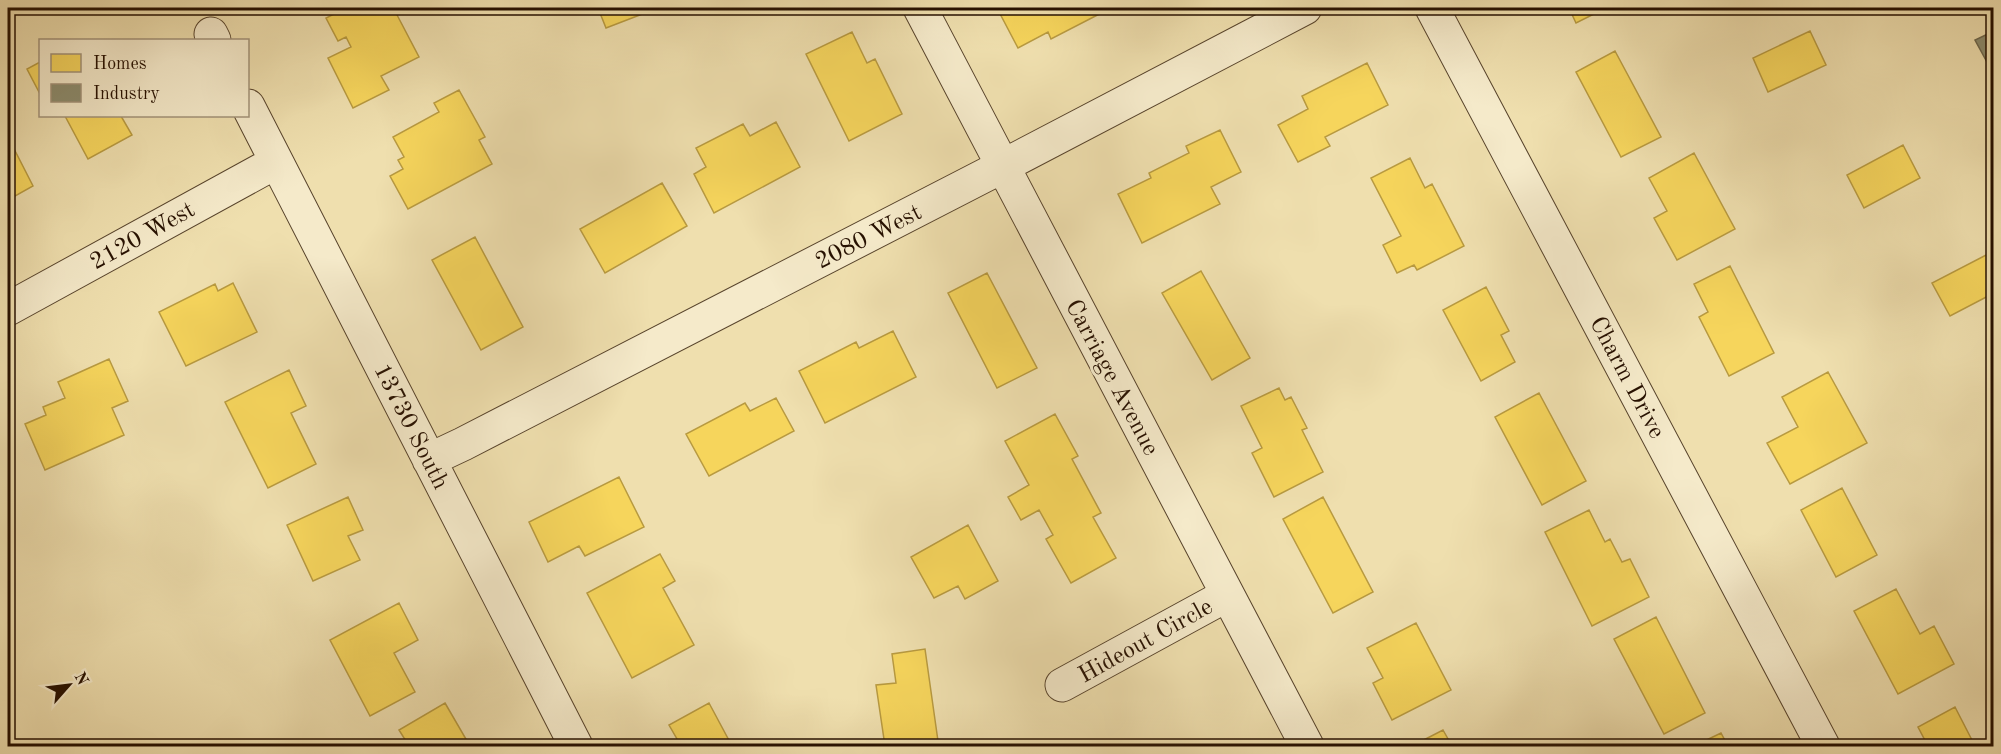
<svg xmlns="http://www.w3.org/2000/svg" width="2001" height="754" font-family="'Old Standard TT',serif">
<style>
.homes{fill:#f6d55c;stroke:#b89a40;stroke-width:1.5}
.industry{fill:#8c8c6e;stroke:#6d674d;stroke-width:1.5}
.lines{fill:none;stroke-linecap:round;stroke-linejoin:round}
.minor-casing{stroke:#58442c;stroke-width:35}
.minor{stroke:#f5eaca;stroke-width:33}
.labels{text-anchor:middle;stroke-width:6;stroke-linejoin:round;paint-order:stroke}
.street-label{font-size:24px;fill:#261000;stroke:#f5eaca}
</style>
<rect width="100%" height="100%" fill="#efdfae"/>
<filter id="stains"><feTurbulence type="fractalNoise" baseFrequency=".00333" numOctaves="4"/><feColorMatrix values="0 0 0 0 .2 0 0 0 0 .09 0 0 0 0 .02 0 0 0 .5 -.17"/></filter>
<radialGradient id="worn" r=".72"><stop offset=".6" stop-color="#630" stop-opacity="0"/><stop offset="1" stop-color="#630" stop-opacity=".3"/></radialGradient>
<!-- homes -->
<path class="homes" d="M 346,8 L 408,8 L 396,13 L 419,57 L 381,76 L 389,90 L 353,108 L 328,58 L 351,47 L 346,37 L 338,41 L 326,18 Z
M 598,8 L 658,8 L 606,28 Z
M 997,8 L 1111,8 L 1051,39 L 1048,32 L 1018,48 Z
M 1569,8 L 1606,8 L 1576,23 Z
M 1810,31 L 1826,65 L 1768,92 L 1753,58 Z
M 852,32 L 867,63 L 875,59 L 902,114 L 849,141 L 806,54 Z
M 1615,51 L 1661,137 L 1621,157 L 1576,72 Z
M 40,62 L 40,94 L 27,69 Z
M 1367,63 L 1388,105 L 1325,137 L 1330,146 L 1298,162 L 1278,125 L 1308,109 L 1302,96 Z
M 459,90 L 485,137 L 479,140 L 492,164 L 408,209 L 390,176 L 403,169 L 398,160 L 404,157 L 393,137 L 439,112 L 434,103 Z
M 65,116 L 121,116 L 132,135 L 88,159 Z
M 776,122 L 800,167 L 714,213 L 694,174 L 706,167 L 696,148 L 743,124 L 750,136 Z
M 1220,130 L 1241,172 L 1211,187 L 1220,204 L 1142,243 L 1118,194 L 1151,178 L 1149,173 L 1189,153 L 1186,146 Z
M 8,137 L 33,186 L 8,200 Z
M 1903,145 L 1920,178 L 1864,208 L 1847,175 Z
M 1694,153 L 1735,229 L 1677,260 L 1654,218 L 1667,211 L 1649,178 Z
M 1410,158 L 1425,188 L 1432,184 L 1464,246 L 1417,270 L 1414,265 L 1397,273 L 1383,245 L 1401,236 L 1371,178 Z
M 662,183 L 687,226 L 605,273 L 580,229 Z
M 475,237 L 523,327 L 481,350 L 432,260 Z
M 1988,254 L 1994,264 L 1994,293 L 1950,316 L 1932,283 Z
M 1730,266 L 1774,353 L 1729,376 L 1699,317 L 1708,312 L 1694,284 Z
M 1201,271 L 1250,358 L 1212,380 L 1162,293 Z
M 987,273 L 1037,368 L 997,388 L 948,293 Z
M 233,283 L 257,332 L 186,366 L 159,312 L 215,284 L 218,291 Z
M 1486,287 L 1509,331 L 1501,335 L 1515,362 L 1481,381 L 1443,310 Z
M 893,331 L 916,377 L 825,423 L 799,371 L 856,342 L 859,348 Z
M 109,359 L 128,401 L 112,408 L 124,435 L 45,470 L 25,424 L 46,415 L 43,407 L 65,398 L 58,382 Z
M 289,370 L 306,406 L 291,413 L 316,464 L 268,488 L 225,402 Z
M 1828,372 L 1867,443 L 1790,484 L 1767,443 L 1798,427 L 1782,397 Z
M 1279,388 L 1285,400 L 1291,397 L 1307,428 L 1302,430 L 1323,472 L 1274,497 L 1252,453 L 1262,448 L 1241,406 Z
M 1539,393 L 1586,481 L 1542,505 L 1495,417 Z
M 776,398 L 794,431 L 709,476 L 686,434 L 745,403 L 750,411 Z
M 1055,414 L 1078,456 L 1072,459 L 1101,513 L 1093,517 L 1116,558 L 1071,583 L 1046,539 L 1053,535 L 1039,510 L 1021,520 L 1008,497 L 1029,485 L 1005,441 Z
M 619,477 L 644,527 L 585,556 L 579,546 L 548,562 L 529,522 Z
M 1842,488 L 1877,555 L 1836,577 L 1801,510 Z
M 348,497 L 363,530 L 348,536 L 360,560 L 313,581 L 287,525 Z
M 1323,497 L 1373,592 L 1333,613 L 1283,519 Z
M 1589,510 L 1605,542 L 1610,539 L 1622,562 L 1630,559 L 1649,597 L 1592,626 L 1545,532 Z
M 968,525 L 998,581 L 965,599 L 958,586 L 934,598 L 911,557 Z
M 660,554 L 675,581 L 663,588 L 694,645 L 632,678 L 587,593 Z
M 1896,589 L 1920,634 L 1934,626 L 1954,664 L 1898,694 L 1854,611 Z
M 399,603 L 418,640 L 394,653 L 415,692 L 370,716 L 330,640 Z
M 1656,617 L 1705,713 L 1664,734 L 1614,639 Z
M 1416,623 L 1451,690 L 1392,720 L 1373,683 L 1383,678 L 1367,648 Z
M 925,649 L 938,741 L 900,746 L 885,746 L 876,685 L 896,683 L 892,654 Z
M 445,703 L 470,746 L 409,746 L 399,730 Z
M 709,703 L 732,746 L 672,746 L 670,743 L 677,739 L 669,725 Z
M 1955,707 L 1975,746 L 1928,746 L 1918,727 Z
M 1443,730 L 1452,746 L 1412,746 Z
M 1721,733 L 1728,746 L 1694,746 Z"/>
<!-- industry -->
<path class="industry" d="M 1994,31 L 1994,75 L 1975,40 Z"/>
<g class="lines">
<!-- minor casing -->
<g class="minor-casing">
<path id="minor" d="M 920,8 L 1307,746
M 1432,8 L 1823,746
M 211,34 L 214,40
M 248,106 L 576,746
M 8,309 L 276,162
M 429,460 L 463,444 L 1003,166 L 1305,8
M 1062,685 L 1227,595"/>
</g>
<!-- minor -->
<use href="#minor" class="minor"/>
</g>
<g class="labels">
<!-- street labels -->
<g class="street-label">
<text transform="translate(142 235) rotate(-29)" y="8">2120 West</text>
<text transform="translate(868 236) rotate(-27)" y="8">2080 West</text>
<text transform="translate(1113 377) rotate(62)" y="8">Carriage Avenue</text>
<text transform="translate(1628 377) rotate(62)" y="8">Charm Drive</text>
<text transform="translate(412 426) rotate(63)" y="8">13730 South</text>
<text transform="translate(1145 640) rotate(-29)" y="8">Hideout Circle</text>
</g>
</g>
<!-- margin -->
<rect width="2001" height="754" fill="none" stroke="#efdfae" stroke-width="30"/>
<rect x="9" y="9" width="1983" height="736" fill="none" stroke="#261000" stroke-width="3"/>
<rect x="15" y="15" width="1971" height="724" fill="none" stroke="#261000" stroke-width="1.5"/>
<!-- legend -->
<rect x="39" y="39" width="210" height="78" fill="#f5eaca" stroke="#a29379" stroke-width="1.5"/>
<rect x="51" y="54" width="30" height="18" fill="#f6d55c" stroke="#a29379" stroke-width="1.5"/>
<text x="93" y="69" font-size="18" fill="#261000">Homes</text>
<rect x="51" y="84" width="30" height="18" fill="#8c8c6e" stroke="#a29379" stroke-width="1.5"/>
<text x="93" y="99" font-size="18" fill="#261000">Industry</text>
<!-- north arrow -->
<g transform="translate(69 685) rotate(62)" stroke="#f5eaca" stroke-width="4.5" paint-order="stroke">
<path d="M0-4.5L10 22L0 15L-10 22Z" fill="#261000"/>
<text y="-9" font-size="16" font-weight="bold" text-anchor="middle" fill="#261000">N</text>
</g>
<rect width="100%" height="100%" filter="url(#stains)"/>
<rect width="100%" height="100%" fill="url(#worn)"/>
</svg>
